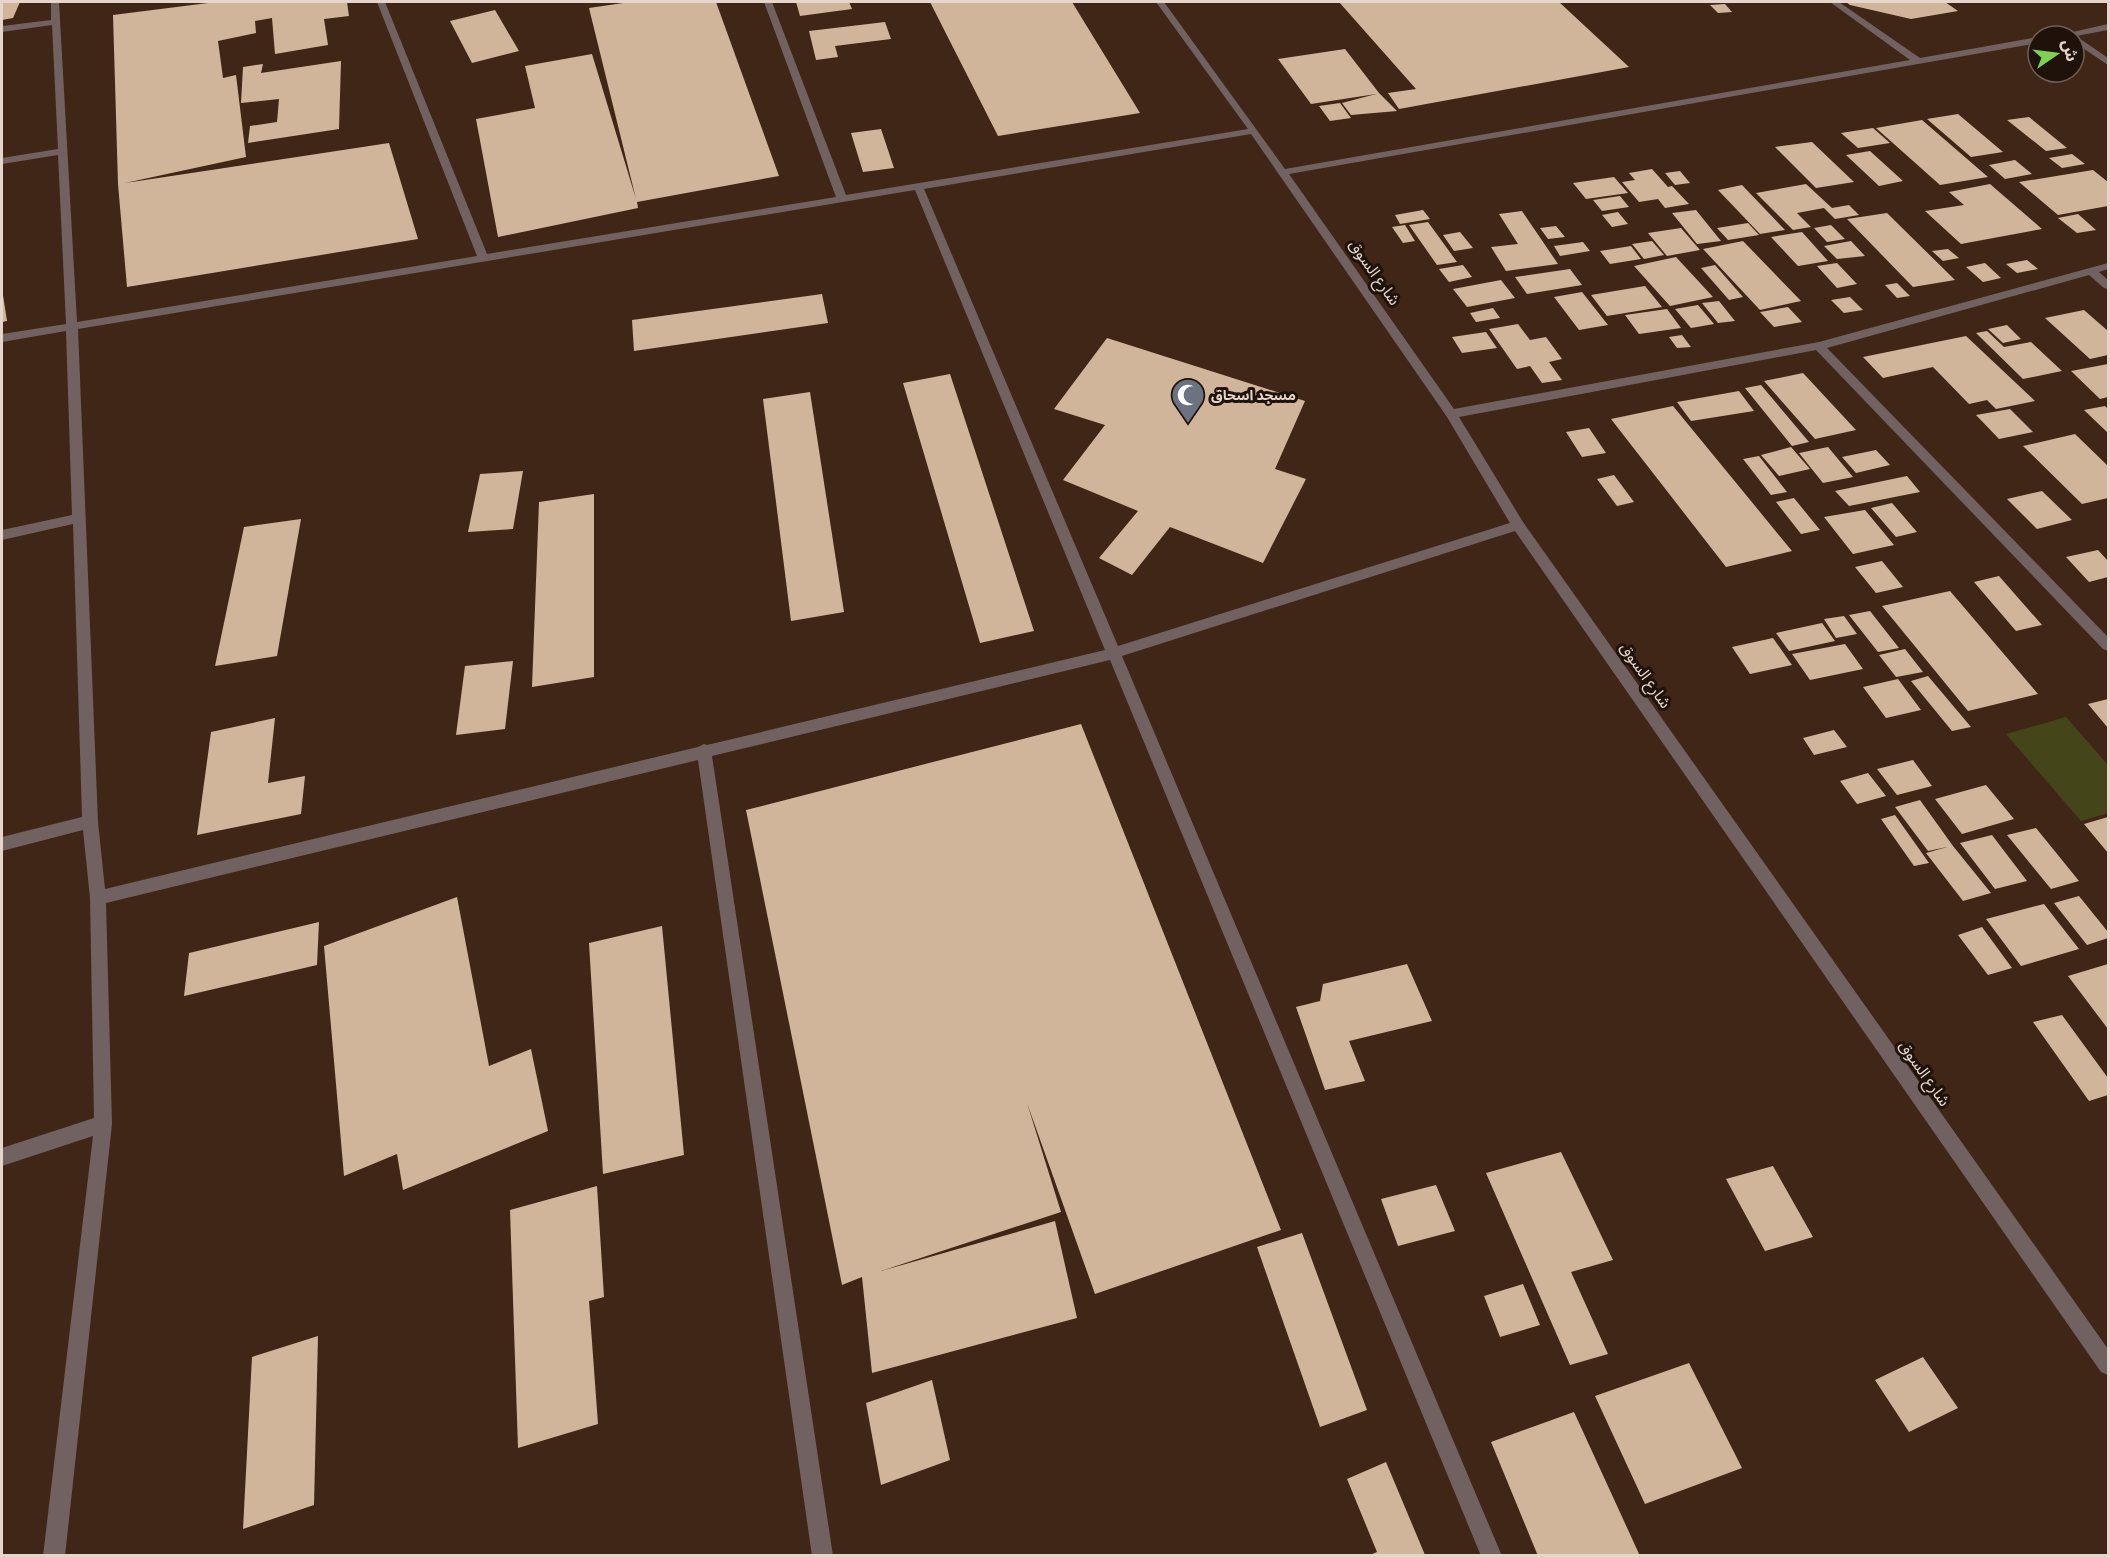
<svg xmlns="http://www.w3.org/2000/svg" width="2110" height="1557" font-family="'Titillium Web','Noto Sans Arabic',sans-serif">
<style>
.green{fill:#444619}
.building{fill:#d1b59b}
.lines{fill:none;stroke-linecap:round;stroke-linejoin:round}
.minor{fill:#726161;fill-rule:evenodd}
.labels{text-anchor:middle;stroke-width:6;stroke-linejoin:round;paint-order:stroke}
.far-poi-label{font-size:14px;font-weight:bold;fill:#e7d5cb;stroke:#1e120b;text-anchor:start}
.street-label{font-size:16px;fill:#e7d5cb;stroke:#1e120b}
</style>
<rect width="100%" height="100%" fill="#402616"/>
<!-- green -->
<path class="green" d="M 2066,717 L 2108,765 L 2108,813 L 2081,821 L 2006,734 Z"/>
<!-- building -->
<path class="building" d="M 2,2 L 20,2 L 13,18 L 2,20 Z
M 216,2 L 347,2 L 349,16 L 324,19 L 328,45 L 275,54 L 272,18 L 255,21 L 256,33 L 218,41 L 223,78 L 236,75 L 246,157 L 125,183 L 389,143 L 418,239 L 127,287 L 118,184 L 113,15 Z
M 630,2 L 716,2 L 779,176 L 637,202 L 638,208 L 498,237 L 476,119 L 535,108 L 525,66 L 592,54 L 636,199 L 589,8 Z
M 796,2 L 849,2 L 852,9 L 800,16 Z
M 930,2 L 1072,2 L 1140,113 L 998,136 Z
M 1339,2 L 1559,2 L 1629,67 L 1399,109 L 1388,93 L 1416,89 Z
M 1846,2 L 1945,2 L 1958,11 L 1911,19 L 1850,5 Z
M 1725,4 L 1732,12 L 1718,13 L 1710,5 Z
M 495,10 L 519,51 L 472,63 L 450,21 Z
M 885,22 L 891,39 L 835,46 L 838,57 L 816,60 L 809,31 Z
M 1345,49 L 1379,93 L 1397,111 L 1351,115 L 1342,103 L 1376,94 L 1311,104 L 1278,59 Z
M 341,61 L 339,129 L 248,143 L 250,126 L 277,122 L 279,99 L 241,103 L 243,67 L 263,64 L 261,73 Z
M 1340,103 L 1351,118 L 1330,121 L 1319,106 Z
M 1958,114 L 2003,152 L 1971,157 L 1927,119 Z
M 2029,117 L 2067,148 L 2046,151 L 2007,120 Z
M 1922,120 L 1988,177 L 1940,185 L 1876,128 Z
M 1873,128 L 1890,143 L 1858,148 L 1841,133 Z
M 881,129 L 894,168 L 863,172 L 851,133 Z
M 1812,142 L 1854,182 L 1816,188 L 1775,147 Z
M 1870,151 L 1903,181 L 1879,186 L 1846,155 Z
M 2072,154 L 2085,164 L 2062,168 L 2049,158 Z
M 2015,160 L 2032,174 L 2005,179 L 1989,165 Z
M 1652,169 L 1668,187 L 1672,186 L 1689,204 L 1665,208 L 1658,199 L 1639,202 L 1622,182 L 1635,180 L 1629,173 Z
M 2093,170 L 2108,182 L 2108,206 L 2058,215 L 2019,182 Z
M 1680,171 L 1690,183 L 1675,185 L 1665,173 Z
M 1614,177 L 1628,193 L 1586,199 L 1573,183 Z
M 1806,184 L 1832,208 L 1849,205 L 1859,215 L 1835,219 L 1824,208 L 1797,213 L 1811,227 L 1793,230 L 1756,193 Z
M 1990,184 L 2042,229 L 1961,244 L 1925,211 L 1964,205 L 1949,192 Z
M 1742,185 L 1785,230 L 1760,234 L 1718,190 Z
M 1620,196 L 1629,207 L 1602,211 L 1593,200 Z
M 1423,210 L 1430,219 L 1400,224 L 1395,215 Z
M 1696,210 L 1721,241 L 1697,244 L 1672,213 Z
M 1522,211 L 1558,264 L 1506,271 L 1491,247 L 1518,244 L 1499,214 Z
M 1618,212 L 1628,224 L 1612,227 L 1602,215 Z
M 1887,213 L 1955,280 L 1913,287 L 1847,219 Z
M 2078,214 L 2096,230 L 2077,233 L 2058,218 Z
M 1428,222 L 1457,262 L 1437,265 L 1409,225 Z
M 1748,223 L 1759,235 L 1728,240 L 1717,228 Z
M 1405,225 L 1415,241 L 1403,243 L 1392,227 Z
M 1831,225 L 1845,239 L 1827,242 L 1814,228 Z
M 1556,226 L 1565,237 L 1548,239 L 1540,228 Z
M 1681,228 L 1700,250 L 1667,256 L 1648,233 Z
M 1460,232 L 1473,248 L 1454,251 L 1443,235 Z
M 1802,232 L 1828,261 L 1798,266 L 1771,237 Z
M 1652,241 L 1664,255 L 1644,259 L 1632,244 Z
M 1743,241 L 1801,301 L 1760,310 L 1703,249 Z
M 1851,241 L 1865,256 L 1837,259 L 1824,246 Z
M 1583,242 L 1590,251 L 1560,256 L 1554,246 Z
M 1631,246 L 1641,259 L 1610,264 L 1600,251 Z
M 1948,249 L 1959,258 L 1943,261 L 1932,251 Z
M 1676,257 L 1713,297 L 1670,306 L 1634,266 Z
M 2027,260 L 2038,269 L 2017,273 L 2006,264 Z
M 1837,263 L 1857,284 L 1837,288 L 1817,266 Z
M 1985,263 L 2001,278 L 1983,282 L 1966,267 Z
M 1463,265 L 1472,277 L 1449,282 L 1439,269 Z
M 1715,265 L 1743,297 L 1729,300 L 1701,268 Z
M 1570,269 L 1582,285 L 1527,294 L 1515,277 Z
M 1501,280 L 1515,298 L 1467,307 L 1453,289 Z
M 1897,283 L 1910,296 L 1897,298 L 1885,285 Z
M 1645,286 L 1662,307 L 1607,316 L 1591,295 Z
M 2,289 L 7,321 L 2,322 Z
M 1582,292 L 1608,325 L 1579,330 L 1554,297 Z
M 822,294 L 828,323 L 634,351 L 632,320 Z
M 1850,297 L 1863,310 L 1844,313 L 1831,300 Z
M 1719,301 L 1735,321 L 1718,323 L 1702,303 Z
M 1698,305 L 1714,324 L 1691,328 L 1675,309 Z
M 1788,307 L 1802,322 L 1774,327 L 1760,312 Z
M 1493,308 L 1500,318 L 1476,322 L 1470,313 Z
M 1667,309 L 1681,328 L 1639,334 L 1625,315 Z
M 2084,310 L 2108,331 L 2108,355 L 2090,359 L 2045,318 Z
M 1518,324 L 1530,340 L 1546,337 L 1562,359 L 1549,362 L 1562,380 L 1542,383 L 1530,366 L 1517,369 L 1489,329 Z
M 2007,325 L 2021,339 L 2003,343 L 1988,329 Z
M 1987,331 L 2004,347 L 2031,342 L 2062,371 L 2023,379 L 1976,333 Z
M 1486,332 L 1497,348 L 1462,353 L 1452,337 Z
M 1682,335 L 1691,347 L 1677,348 L 1669,337 Z
M 1966,336 L 2035,401 L 1996,409 L 1987,400 L 1969,404 L 1933,367 L 1883,378 L 1863,357 Z
M 1107,338 L 1305,401 L 1275,469 L 1306,479 L 1263,563 L 1170,527 L 1132,575 L 1099,558 L 1138,511 L 1063,480 L 1105,425 L 1054,409 Z
M 2108,364 L 2108,397 L 2100,399 L 2071,371 Z
M 1803,373 L 1856,430 L 1815,439 L 1764,381 Z
M 950,374 L 1034,631 L 980,643 L 903,383 Z
M 1761,385 L 1809,442 L 1792,446 L 1745,388 Z
M 1739,391 L 1754,411 L 1691,421 L 1677,402 Z
M 810,392 L 844,612 L 791,621 L 763,399 Z
M 1673,406 L 1792,551 L 1726,567 L 1611,419 Z
M 2105,406 L 2108,409 L 2108,433 L 2084,410 Z
M 2010,409 L 2033,432 L 1999,439 L 1976,415 Z
M 1589,428 L 1606,453 L 1582,457 L 1566,432 Z
M 2075,434 L 2108,466 L 2108,498 L 2082,504 L 2023,446 Z
M 1791,447 L 1810,469 L 1779,476 L 1761,455 Z
M 1828,447 L 1853,477 L 1823,483 L 1799,453 Z
M 1876,450 L 1890,465 L 1856,473 L 1842,457 Z
M 1759,456 L 1787,492 L 1771,495 L 1743,459 Z
M 523,471 L 513,529 L 468,532 L 480,474 Z
M 1614,475 L 1634,502 L 1617,506 L 1597,479 Z
M 1907,476 L 1920,492 L 1849,506 L 1835,491 Z
M 2042,491 L 2072,520 L 2037,529 L 2007,499 Z
M 594,494 L 594,677 L 532,687 L 539,502 Z
M 1794,498 L 1820,530 L 1801,534 L 1776,502 Z
M 1892,503 L 1917,532 L 1896,537 L 1871,508 Z
M 1865,510 L 1894,545 L 1853,554 L 1824,517 Z
M 301,519 L 277,656 L 215,666 L 244,527 Z
M 2098,550 L 2108,561 L 2108,577 L 2089,582 L 2066,557 Z
M 1882,561 L 1903,587 L 1876,593 L 1855,567 Z
M 1999,576 L 2042,625 L 2016,631 L 1974,582 Z
M 1950,591 L 2038,694 L 1968,711 L 1882,606 Z
M 1870,611 L 1899,648 L 1878,652 L 1849,615 Z
M 1844,616 L 1857,634 L 1836,638 L 1824,619 Z
M 1822,623 L 1835,641 L 1789,651 L 1776,633 Z
M 1773,638 L 1792,665 L 1750,674 L 1732,647 Z
M 1845,644 L 1863,669 L 1810,680 L 1792,654 Z
M 1905,649 L 1923,672 L 1896,677 L 1879,655 Z
M 513,661 L 505,729 L 456,735 L 465,666 Z
M 1928,676 L 1971,727 L 1952,731 L 1911,681 Z
M 1898,679 L 1921,710 L 1886,718 L 1863,687 Z
M 2108,699 L 2108,728 L 2088,704 Z
M 275,718 L 268,783 L 305,776 L 301,814 L 197,835 L 211,732 Z
M 1081,724 L 1281,1230 L 1095,1294 L 1027,1103 L 1061,1212 L 881,1271 L 1055,1221 L 1077,1318 L 872,1373 L 862,1277 L 842,1285 L 746,810 Z
M 1834,730 L 1847,747 L 1814,755 L 1803,738 Z
M 1913,760 L 1932,786 L 1897,795 L 1877,769 Z
M 1868,773 L 1886,796 L 1857,804 L 1840,781 Z
M 1986,785 L 2014,819 L 1962,834 L 1935,799 Z
M 1920,800 L 1953,846 L 1991,893 L 1963,901 L 1926,853 L 1947,847 L 1928,851 L 1895,807 Z
M 1895,815 L 1929,863 L 1914,866 L 1881,819 Z
M 2108,817 L 2108,853 L 2084,824 Z
M 2036,828 L 2079,881 L 2051,889 L 2007,835 Z
M 1992,835 L 2027,881 L 1995,889 L 1960,843 Z
M 2079,896 L 2108,932 L 2108,938 L 2087,945 L 2054,903 Z
M 457,897 L 489,1066 L 531,1049 L 548,1131 L 403,1190 L 397,1154 L 344,1176 L 324,946 Z
M 2044,904 L 2079,949 L 2021,966 L 1986,919 Z
M 319,922 L 317,965 L 184,996 L 189,953 Z
M 662,926 L 684,1155 L 603,1174 L 589,943 Z
M 1982,927 L 2012,968 L 1988,975 L 1958,935 Z
M 1407,964 L 1432,1021 L 1349,1041 L 1365,1081 L 1325,1090 L 1296,1007 L 1320,1001 L 1323,984 Z
M 2108,964 L 2108,1029 L 2068,976 Z
M 2062,1015 L 2108,1078 L 2108,1095 L 2089,1101 L 2033,1022 Z
M 1561,1152 L 1613,1260 L 1571,1272 L 1608,1354 L 1570,1365 L 1486,1173 Z
M 1773,1166 L 1813,1237 L 1765,1251 L 1726,1179 Z
M 1436,1185 L 1455,1231 L 1398,1246 L 1381,1199 Z
M 597,1186 L 604,1297 L 589,1301 L 598,1424 L 518,1448 L 510,1210 Z
M 1302,1233 L 1367,1410 L 1320,1427 L 1257,1247 Z
M 1523,1284 L 1540,1325 L 1500,1337 L 1484,1296 Z
M 318,1336 L 314,1505 L 243,1529 L 252,1357 Z
M 1923,1357 L 1958,1408 L 1909,1432 L 1875,1380 Z
M 1689,1363 L 1742,1468 L 1645,1504 L 1595,1396 Z
M 932,1380 L 950,1460 L 881,1485 L 866,1403 Z
M 1574,1412 L 1640,1556 L 1538,1556 L 1491,1442 Z
M 1386,1462 L 1425,1555 L 1370,1555 L 1377,1552 L 1347,1479 Z"/>
<g class="lines">
<!-- minor -->
<path class="minor" d="M 51,2 L 59,2 L 77,322 L 477,256 L 377,2 L 385,2 L 487,254 L 836,197 L 764,2 L 772,2 L 846,195 L 1248,129 L 1156,2 L 1164,2 L 1285,169 L 1910,60 L 1830,2 L 1839,2 L 1920,58 L 2038,37 L 2038,43 L 1289,174 L 1454,409 L 1819,342 L 2108,263 L 2108,269 L 2099,272 L 2108,280 L 2108,289 L 2104,288 L 2089,275 L 1827,348 L 2108,637 L 2108,651 L 2103,649 L 1816,350 L 1459,417 L 1523,522 L 2108,1349 L 2108,1375 L 2101,1372 L 1515,531 L 1122,656 L 1502,1556 L 1481,1556 L 1110,660 L 712,756 L 833,1556 L 812,1556 L 698,760 L 106,903 L 112,1124 L 65,1556 L 43,1556 L 93,1136 L 2,1166 L 2,1148 L 94,1118 L 90,898 L 83,830 L 2,851 L 2,837 L 82,817 L 73,524 L 2,540 L 2,530 L 72,515 L 66,331 L 2,342 L 2,334 L 66,324 L 58,155 L 2,164 L 2,158 L 58,149 L 52,25 L 2,32 L 2,26 L 51,20 ZM 1251,134 L 1447,417 L 1510,523 L 1118,646 L 924,189 ZM 915,190 L 1105,650 L 707,745 L 704,744 L 698,747 L 105,889 L 98,822 L 78,329 Z
M 2108,24 L 2108,30 L 2076,36 L 2108,58 L 2108,65 L 2074,42 L 2074,36 L 2055,36 Z"/>
</g>
<!-- icons -->
<defs>
<g id="mosque-pin" transform="scale(1.725)"><path d="M0 17L-7.5 6A9.5 9.5 0 1 1 7.5 6Z" fill="#6b7280" stroke="#1e120b"/><path d="M3.5-4.9A6 6 0 1 0 3.5 4.9A5 5 0 1 1 3.5-4.9Z" fill="#fff"/></g>
</defs>
<g fill-rule="evenodd">
<use href="#mosque-pin" x="1188" y="395"/>
</g>
<g class="labels">
<!-- far-poi labels -->
<g class="far-poi-label">
<text x="1211" y="400">مسجد اسحاق</text>
</g>
<!-- street labels -->
<g class="street-label">
<text transform="translate(1375 272) rotate(55)" y="6">شارع السوق</text>
<text transform="translate(1646 675) rotate(55)" y="6">شارع السوق</text>
<text transform="translate(1925 1073) rotate(55)" y="6">شارع السوق</text>
</g>
</g>
<!-- border -->
<rect width="2110" height="1557" fill="none" stroke="#e7d5cb" stroke-width="6"/>
<!-- north arrow -->
<g transform="translate(2056 54) rotate(76)"><circle r="28" fill="#1e120b" stroke="#6e6058" stroke-width="1.5"/>
<path d="M0-4.5L10 22L0 15L-10 22Z" fill="#80d052"/>
<text y="-9" font-size="16" font-weight="bold" text-anchor="middle" fill="#e7d5cb">ش</text>
</g>
</svg>
